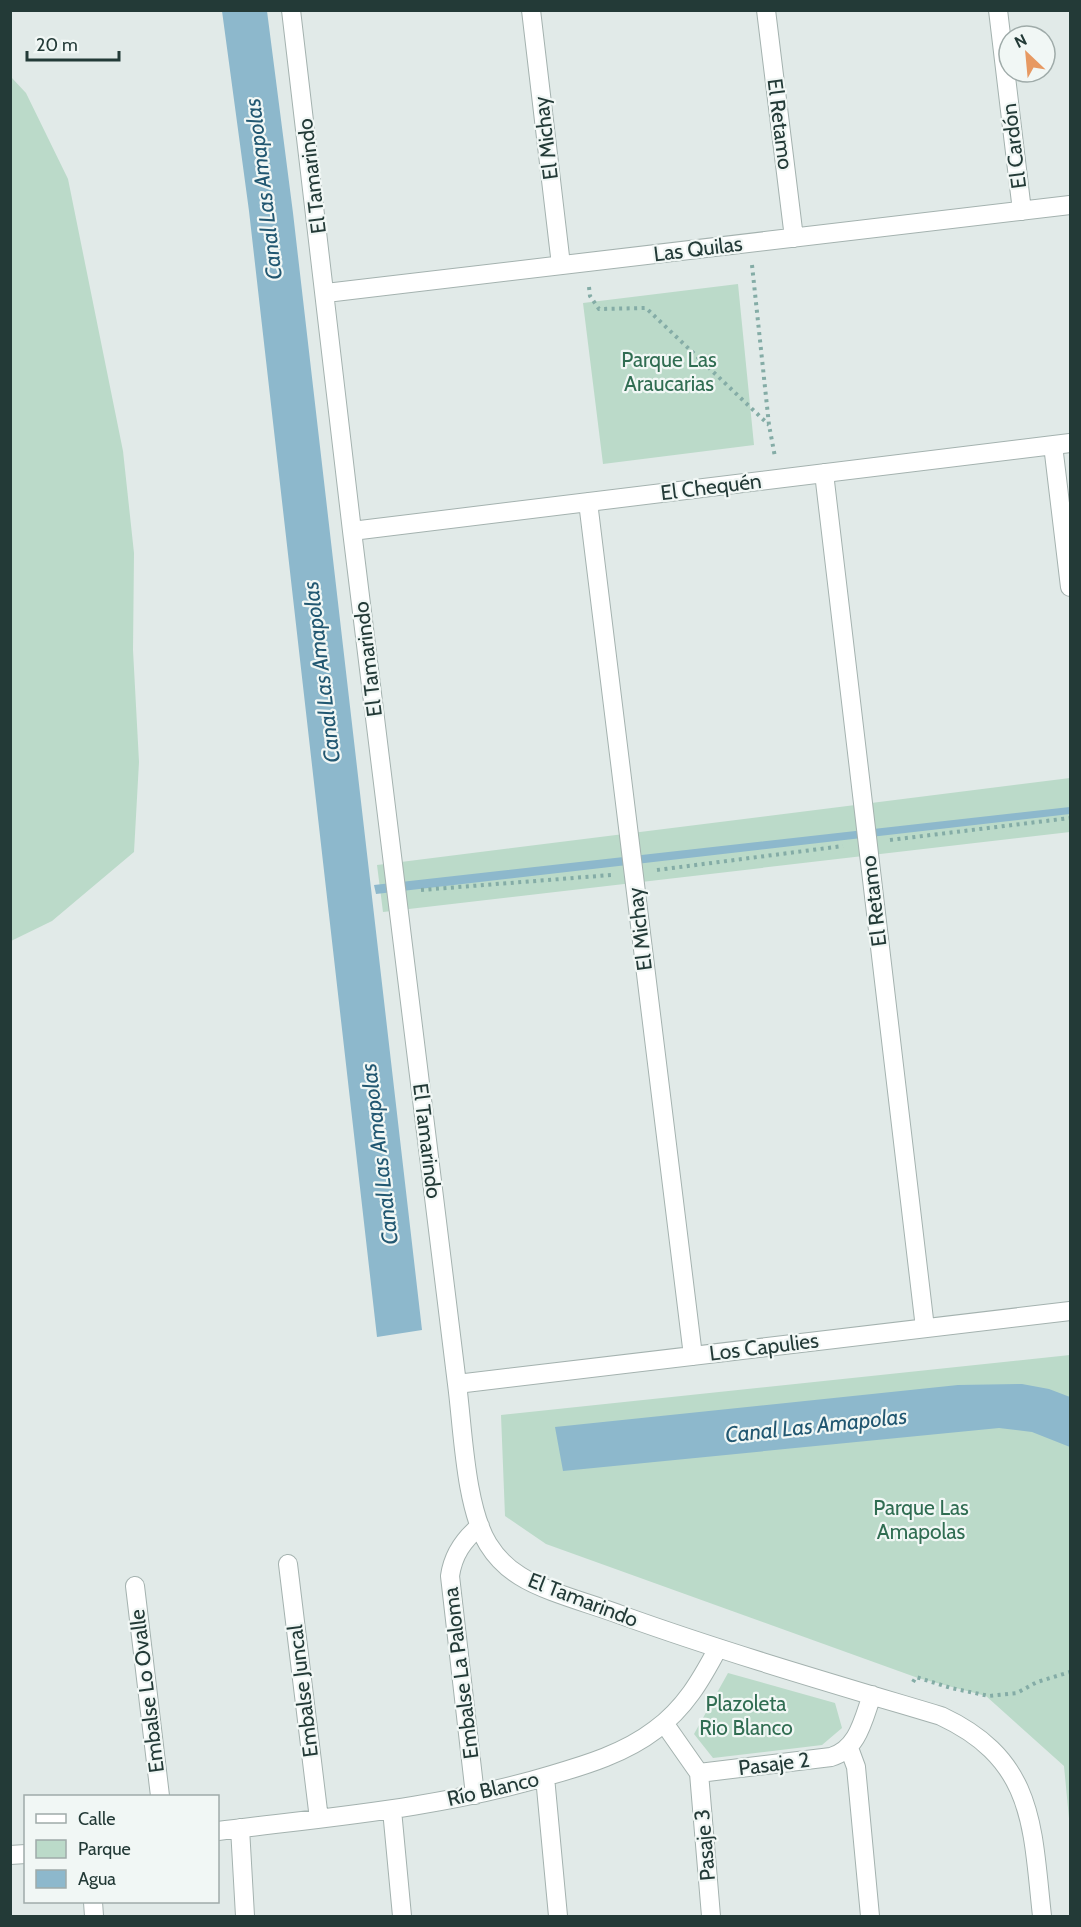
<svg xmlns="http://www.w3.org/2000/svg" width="1081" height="1927" font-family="Cabin,sans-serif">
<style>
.green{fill:#bbdac9}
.water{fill:#8db8cc}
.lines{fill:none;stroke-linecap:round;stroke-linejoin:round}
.street-casing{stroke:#a4b2af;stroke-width:20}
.path{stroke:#84aca6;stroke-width:4;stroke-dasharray:3 4.5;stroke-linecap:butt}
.street{stroke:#fff;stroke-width:18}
.labels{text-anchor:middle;stroke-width:4.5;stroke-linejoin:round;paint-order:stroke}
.street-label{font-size:21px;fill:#233a37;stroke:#f1f7f5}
.park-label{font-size:21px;fill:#306d52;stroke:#f1f7f5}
.water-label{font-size:22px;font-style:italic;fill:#215771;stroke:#f1f7f5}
</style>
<rect width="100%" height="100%" fill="#e1eae8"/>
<!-- green -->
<path class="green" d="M 11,77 L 26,93 L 68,179 L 123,451 L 134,553 L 133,650 L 139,762 L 134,852 L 52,921 L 11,941 Z
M 738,284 L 754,445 L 603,464 L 583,303 Z
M 1070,778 L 1070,832 L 383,912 L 377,865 Z
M 1070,1355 L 1070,1829 L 1064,1766 L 986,1696 L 918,1678 L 546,1544 L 505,1516 L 501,1415 Z
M 728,1673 L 835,1703 L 842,1728 L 822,1745 L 713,1758 L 694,1734 Z"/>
<!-- water -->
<path class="water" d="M 222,11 L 267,11 L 293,213 L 422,1330 L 377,1337 L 249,211 Z
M 1070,807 L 1070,814 L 376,894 L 374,885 Z
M 1022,1384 L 1049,1389 L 1070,1397 L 1070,1447 L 1032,1432 L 999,1428 L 563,1471 L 555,1427 L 958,1385 Z"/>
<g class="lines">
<!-- street casing -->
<g class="street-casing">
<path id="street" d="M 291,10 L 352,531 L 457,1384 C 463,1429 465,1506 488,1544 C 496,1557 507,1568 520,1576 C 545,1592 592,1604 621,1615 C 727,1653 834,1684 941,1716 C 1035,1760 1032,1826 1042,1916
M 531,10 L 561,265
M 766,10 L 794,238
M 998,10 L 1022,211
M 326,293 L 1070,205
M 1053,445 L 1070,587
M 824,473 L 925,1328
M 588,502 L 693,1356
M 352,531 L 1070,443
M 457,1384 L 1070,1311
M 288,1564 L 319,1819
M 135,1586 L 160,1796
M 664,1723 L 699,1773
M 849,1748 L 856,1767 L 870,1916
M 699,1773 L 831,1757 C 858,1749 863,1720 872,1695
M 699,1773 L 711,1916
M 545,1777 L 558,1916
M 475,1795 L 450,1576 C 453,1555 463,1540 480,1526
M 392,1810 L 402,1916
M 240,1828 L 245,1916
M 218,1831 C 329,1817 442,1808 551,1775 C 586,1765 625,1753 655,1730 C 685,1708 701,1680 718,1648
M 10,1855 L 26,1854
M 93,1902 L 94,1916"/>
</g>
<!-- path -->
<path class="path" d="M 752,265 L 769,425 L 775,457
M 589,287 L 590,296 L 599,309 L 646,308 L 769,425
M 890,840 L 1070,818
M 657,870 L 843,846
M 421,890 L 611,875
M 913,1682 L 916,1677 L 951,1688 L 989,1696 L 1017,1693 L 1037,1682 L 1070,1672"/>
<!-- street -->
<use href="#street" class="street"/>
</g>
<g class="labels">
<!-- street labels -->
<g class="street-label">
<text transform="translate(780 124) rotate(83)" y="7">El Retamo</text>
<text transform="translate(546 138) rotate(-97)" y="7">El Michay</text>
<text transform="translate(1014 146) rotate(-97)" y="7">El Cardón</text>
<text transform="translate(312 176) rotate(-97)" y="7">El Tamarindo</text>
<text transform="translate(698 249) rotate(-7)" y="7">Las Quilas</text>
<text transform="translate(711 487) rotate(-7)" y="7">El Chequén</text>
<text transform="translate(368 659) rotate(-97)" y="7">El Tamarindo</text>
<text transform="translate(874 901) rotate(-97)" y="7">El Retamo</text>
<text transform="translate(640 929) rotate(-97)" y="7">El Michay</text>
<text transform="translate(427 1141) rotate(83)" y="7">El Tamarindo</text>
<text transform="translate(764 1347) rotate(-7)" y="7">Los Capulies</text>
<text transform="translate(583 1600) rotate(21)" y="7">El Tamarindo</text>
<text transform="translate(461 1673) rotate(-97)" y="7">Embalse La Paloma</text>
<text transform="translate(147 1691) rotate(-97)" y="7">Embalse Lo Ovalle</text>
<text transform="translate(303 1691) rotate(-97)" y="7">Embalse Juncal</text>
<text transform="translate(774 1764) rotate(-7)" y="7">Pasaje 2</text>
<text transform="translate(493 1789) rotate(-13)" y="7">Río Blanco</text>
<text transform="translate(705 1845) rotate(-95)" y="7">Pasaje 3</text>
</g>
<!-- park labels -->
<g class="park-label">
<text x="669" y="367">Parque Las<tspan x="669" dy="24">Araucarias</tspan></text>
<text x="921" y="1515">Parque Las<tspan x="921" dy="24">Amapolas</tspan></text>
<text x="746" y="1711">Plazoleta<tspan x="746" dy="24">Rio Blanco</tspan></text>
</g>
<!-- water labels -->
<g class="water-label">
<text transform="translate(263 189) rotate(-97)" y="8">Canal Las Amapolas</text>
<text transform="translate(321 672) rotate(-97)" y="8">Canal Las Amapolas</text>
<text transform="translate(379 1154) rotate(-97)" y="8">Canal Las Amapolas</text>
<text transform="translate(816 1425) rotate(-6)" y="8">Canal Las Amapolas</text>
</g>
</g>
<!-- border -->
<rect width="1081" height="1927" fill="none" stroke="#233a37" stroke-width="24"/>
<!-- legend -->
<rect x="24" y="1795" width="195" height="108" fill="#f1f7f5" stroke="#9faba9" stroke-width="1.5"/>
<rect x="36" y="1814" width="30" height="9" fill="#ffffff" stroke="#9faba9" stroke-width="1.5"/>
<text x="78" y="1825" font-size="18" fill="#233a37">Calle</text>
<rect x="36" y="1840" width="30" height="18" fill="#bbdac9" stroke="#9faba9" stroke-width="1.5"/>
<text x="78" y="1855" font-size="18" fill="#233a37">Parque</text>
<rect x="36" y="1870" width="30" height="18" fill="#8db8cc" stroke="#9faba9" stroke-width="1.5"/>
<text x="78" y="1885" font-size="18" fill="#233a37">Agua</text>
<!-- north arrow -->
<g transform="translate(1027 54) rotate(334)"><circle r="28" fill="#f1f7f5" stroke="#9faba9" stroke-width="1.5"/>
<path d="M0-4.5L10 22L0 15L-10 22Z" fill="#e79962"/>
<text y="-9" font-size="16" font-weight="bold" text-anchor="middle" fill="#233a37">N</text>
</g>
<!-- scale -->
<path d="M27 51v9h92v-9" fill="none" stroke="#233a37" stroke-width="3"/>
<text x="36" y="51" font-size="18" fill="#233a37" stroke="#f1f7f5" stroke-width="4.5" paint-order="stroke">20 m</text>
</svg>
